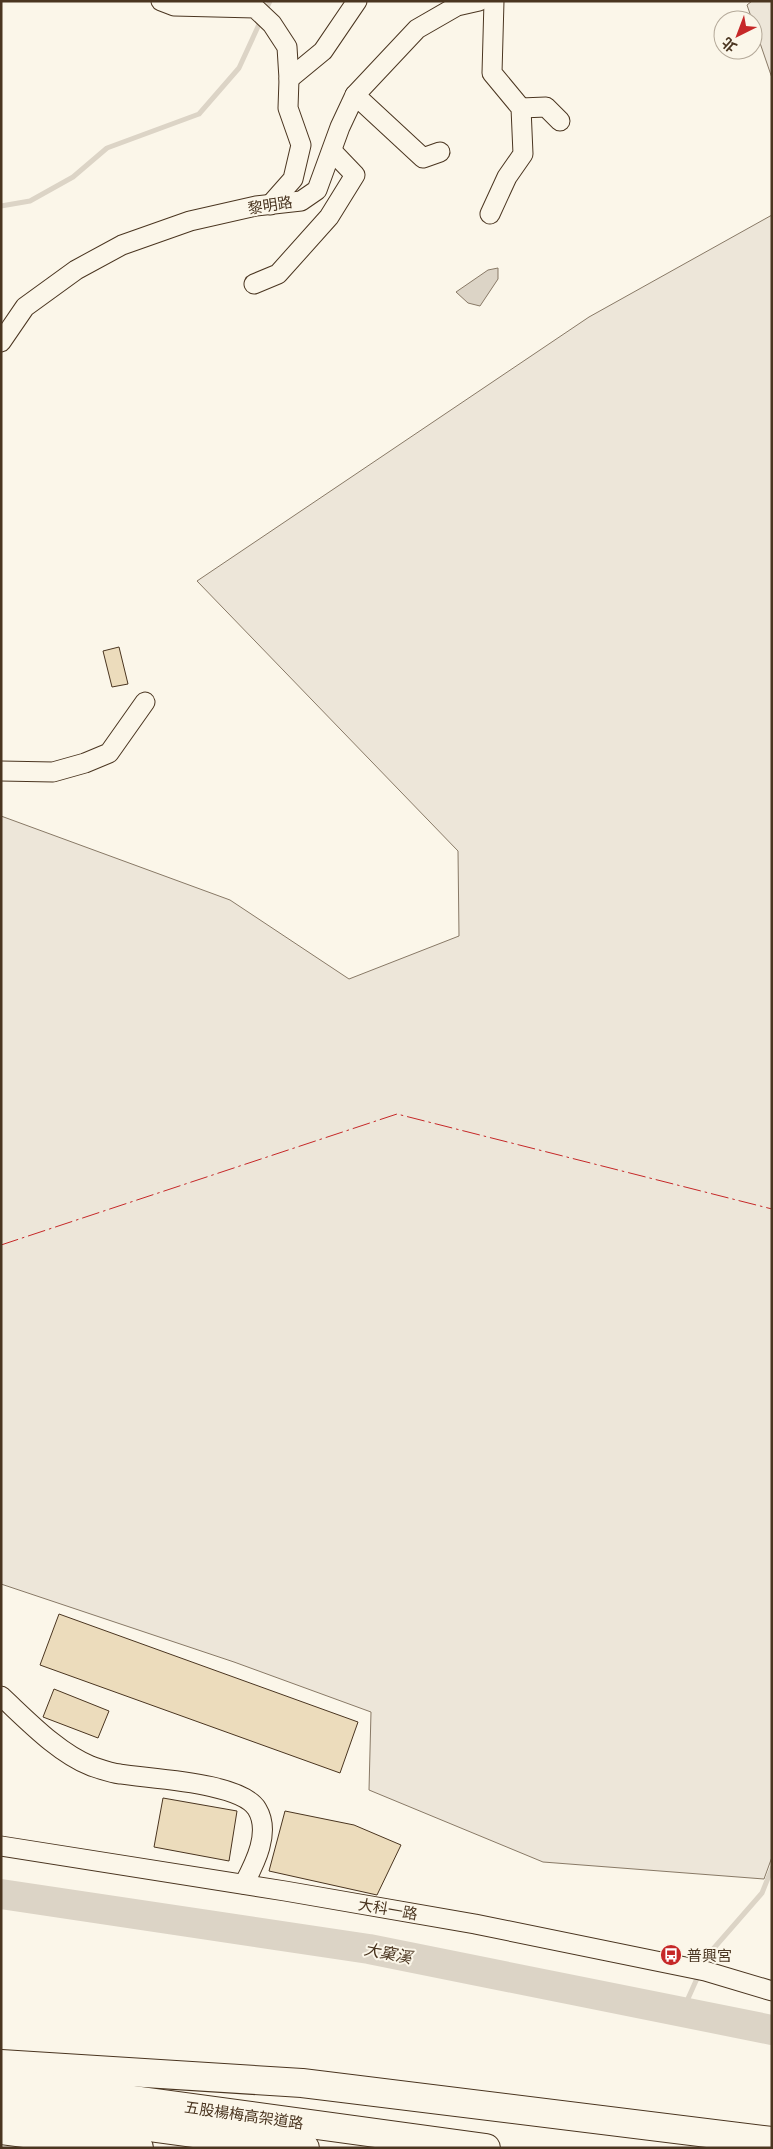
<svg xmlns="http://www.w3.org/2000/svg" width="773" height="2149" viewBox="0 0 773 2149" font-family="'Archivo Narrow','Noto Sans TC',sans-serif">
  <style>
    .green { fill: #ede6d9; stroke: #887966 }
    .water { fill: #dcd4c6; stroke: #887966 }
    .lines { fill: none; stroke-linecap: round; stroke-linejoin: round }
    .stream { stroke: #dcd4c6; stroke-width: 5 }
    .river { stroke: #dcd4c6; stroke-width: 30 }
    .building { fill: #ecdcbc; stroke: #4a3520 }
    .minor-casing { stroke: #4a3520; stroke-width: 21 }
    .highway-casing { stroke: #4a3520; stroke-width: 30 }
    .minor { stroke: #fbf6e9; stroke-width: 19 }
    .highway { stroke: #fbf6e9; stroke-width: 28 }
    .power { stroke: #c62828; stroke-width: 1; stroke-dasharray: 18 4 2.5 4; stroke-linecap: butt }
    .labels { text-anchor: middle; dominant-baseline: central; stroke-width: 4; stroke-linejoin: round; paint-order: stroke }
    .street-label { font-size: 15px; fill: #4a3520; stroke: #fbf6e9 }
    .poi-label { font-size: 15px; fill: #4a3520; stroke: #fbf6e9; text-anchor: start }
    .water-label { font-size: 16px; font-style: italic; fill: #4a3520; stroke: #fbf6e9 }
  </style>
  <rect width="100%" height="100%" fill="#fbf6e9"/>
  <!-- green -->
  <g class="green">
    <polygon points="752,1 772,1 772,78 747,5"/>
    <polygon points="772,215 772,1857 764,1879 543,1862 369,1790 371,1712 234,1662 1,1584 1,816 230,900 349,979 459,936 458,851 197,581 589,317"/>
  </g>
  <!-- water -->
  <polygon class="water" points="498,268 498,279 480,306 468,303 456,292 488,270"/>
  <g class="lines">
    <!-- stream -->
    <g class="stream">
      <polyline points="265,12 270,1"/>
      <polyline points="1,206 30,201 73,177 107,148 199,114 239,68 261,20"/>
      <polyline points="702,1967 707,1956 762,1893 772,1868"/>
      <polyline points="682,2012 699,1974"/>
    </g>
    <!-- river -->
    <polyline class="river" points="1,1894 369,1949 772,2030"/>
  </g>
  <!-- building -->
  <g class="building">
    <polygon points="119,647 128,684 112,687 103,651"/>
    <polygon points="59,1614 358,1722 340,1773 40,1665"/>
    <polygon points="54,1689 109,1711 98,1738 43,1717"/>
    <polygon points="163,1798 237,1811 229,1861 154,1847"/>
    <polygon points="285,1811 354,1825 401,1845 377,1895 269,1871"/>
  </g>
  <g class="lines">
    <!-- minor casing -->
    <g class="minor-casing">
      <g id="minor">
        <polyline points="161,1 174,6 255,8 272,24 287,47 289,79 288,108 301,145 293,179 270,205"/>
        <polyline points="289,79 323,51 357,1"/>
        <polyline points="355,95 423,158 440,152"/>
        <polyline points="521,108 546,107 560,121"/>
        <polyline points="490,214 507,177 523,154 521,108 492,73 494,1"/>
        <polyline points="254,284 278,274 329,217 355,175 332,151"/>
        <polyline points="1,342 25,307 76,270 122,245 190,221 256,206 301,201 317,190 340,127 355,95 417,29 457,6 479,1"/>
        <polyline points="1,771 53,772 85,763 109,753 145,702"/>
        <path d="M1 1696C27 1720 58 1753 91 1766 100 1769 111 1773 120 1774 150 1779 241 1782 257 1809 271 1832 255 1863 244 1884"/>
        <polyline points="1,1846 285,1891 475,1924 705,1971 772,1991"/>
      </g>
    </g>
    <!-- highway casing -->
    <g class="highway-casing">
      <g id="highway">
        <polyline points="1,2064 302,2083 772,2141"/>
        <polyline points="1,2082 486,2148"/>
        <polyline points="1,2107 305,2148"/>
        <polyline points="1,2130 139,2148"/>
      </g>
    </g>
    <!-- minor -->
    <use href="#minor" class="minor"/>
    <!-- highway -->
    <use href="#highway" class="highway"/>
    <!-- power -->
    <polyline class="power" points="1,1245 397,1114 772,1209"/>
  </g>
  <!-- icons -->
  <defs>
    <g id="bus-disc" transform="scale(1.125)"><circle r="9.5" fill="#c62828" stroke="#fbf6e9"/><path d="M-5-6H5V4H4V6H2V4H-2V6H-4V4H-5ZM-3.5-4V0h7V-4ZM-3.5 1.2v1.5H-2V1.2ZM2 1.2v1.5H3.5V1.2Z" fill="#fff"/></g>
  </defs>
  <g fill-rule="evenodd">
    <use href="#bus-disc" x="671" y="1955"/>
  </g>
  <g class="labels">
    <!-- street labels -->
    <g class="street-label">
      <text transform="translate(270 205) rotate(-9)">黎明路</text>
      <text transform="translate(388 1909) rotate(10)">大科一路</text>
      <text transform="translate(244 2115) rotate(8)">五股楊梅高架道路</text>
    </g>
    <!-- poi labels -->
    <g class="poi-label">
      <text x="687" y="1955">普興宮</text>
    </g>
    <!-- water labels -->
    <g class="water-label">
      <text transform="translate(388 1953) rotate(11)">大窠溪</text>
    </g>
  </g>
  <!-- border -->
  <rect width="773" height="2149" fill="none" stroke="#4a3520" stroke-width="5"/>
  <!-- north arrow -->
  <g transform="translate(738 35) rotate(222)"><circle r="24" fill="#fbf6e9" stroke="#b4a999"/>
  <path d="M0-4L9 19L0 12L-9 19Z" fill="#c62828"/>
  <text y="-8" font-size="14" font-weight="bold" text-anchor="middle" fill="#4a3520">北</text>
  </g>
</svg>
